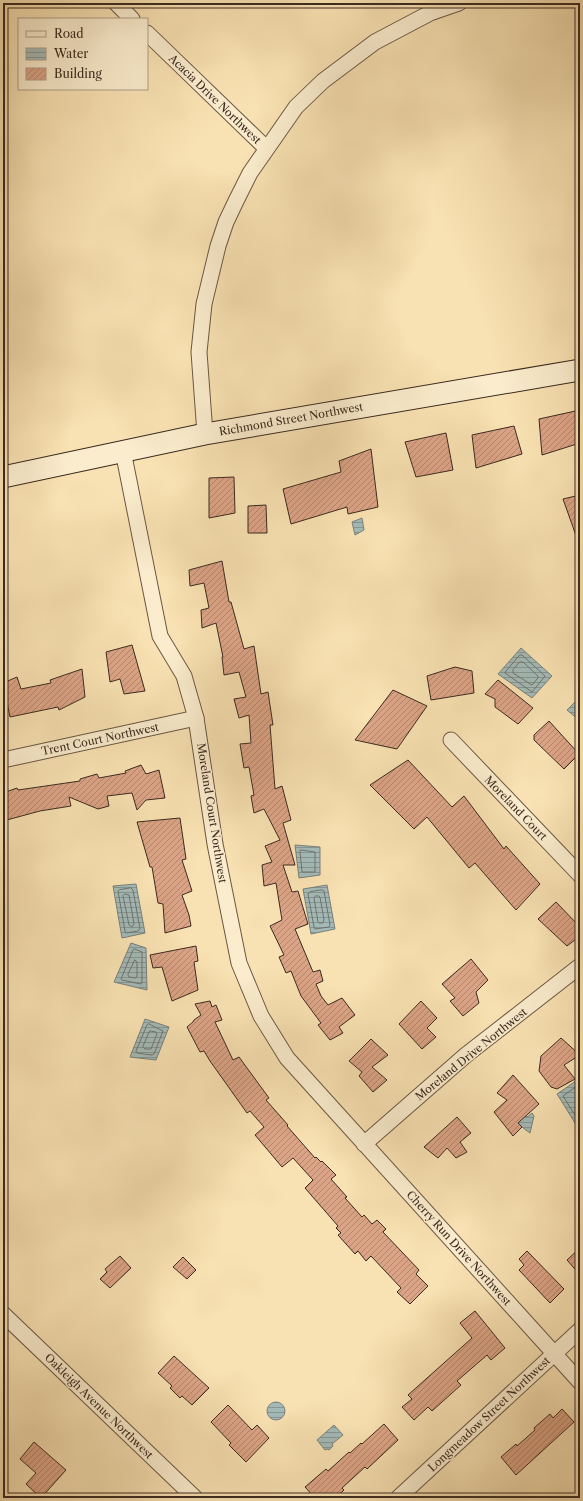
<svg xmlns="http://www.w3.org/2000/svg" width="583" height="1501" viewBox="0 0 583 1501" font-family="'Libre Caslon Text',serif">
  <style>
    .water { fill: url(#water-rules); stroke: #7a807b }
    .lines { fill: none; stroke-linecap: round; stroke-linejoin: round }
    .shore { stroke: #70726c; stroke-width: 1 }
    .building { fill: url(#building-hatch); stroke: #3c2a20 }
    .street-casing { stroke: #6b5844; stroke-width: 17 }
    .secondary-casing { stroke: #3c2a20; stroke-width: 23 }
    .street { stroke: #faeccd; stroke-width: 15 }
    .secondary { stroke: #faeccd; stroke-width: 21 }
    .labels { text-anchor: middle; dominant-baseline: central; stroke-width: 3; stroke-linejoin: round; paint-order: stroke }
    .street-label { font-size: 11px; fill: #3c2a20; stroke: #faeccd }
  </style>
  <defs>
    <pattern id="water-rules" width="6" height="5" patternUnits="userSpaceOnUse"><rect width="6" height="5" fill="#a3bab8"/><path d="M0 2.5h6" fill="none" stroke="#869795"/></pattern>
    <pattern id="building-hatch" width="6" height="6" patternUnits="userSpaceOnUse"><rect width="6" height="6" fill="#dca486"/><path d="M-1 1l2-2M0 6l6-6M5 7l2-2" fill="none" stroke="#b4866d"/></pattern>
  </defs>
  <rect width="100%" height="100%" fill="#f8e1b2"/>
  <filter id="stains"><feTurbulence type="fractalNoise" baseFrequency=".005" numOctaves="4"/><feColorMatrix values="0 0 0 0 .2 0 0 0 0 .09 0 0 0 0 .02 0 0 0 .5 -.17"/></filter>
  <radialGradient id="worn" r=".72"><stop offset=".6" stop-color="#630" stop-opacity="0"/><stop offset="1" stop-color="#630" stop-opacity=".3"/></radialGradient>
  <!-- water -->
  <g class="water">
    <polygon points="362,518 364,530 355,535 352,522"/>
    <polygon points="521,648 552,676 532,698 498,674"/>
    <polygon points="580,697 580,721 567,710"/>
    <polygon points="295,845 320,847 320,875 299,878"/>
    <polygon points="136,884 145,933 122,938 113,886"/>
    <polygon points="327,885 335,929 311,934 303,889"/>
    <polygon points="131,943 146,948 147,990 114,982"/>
    <polygon points="145,1019 169,1027 156,1060 130,1057"/>
    <polygon points="576,1081 580,1087 580,1131 557,1094"/>
    <polygon points="521,1113 527,1117 532,1113 534,1116 530,1133 522,1127 515,1120"/>
    <circle cx="276" cy="1411" r="9"/>
    <polygon points="334,1425 343,1435 332,1444 333,1446 329,1450 327,1449 325,1450 317,1440"/>
  </g>
  <g class="lines">
    <!-- shore -->
    <g class="shore">
      <polygon points="520,655 522,655 545,676 532,692 505,673"/>
      <polygon points="520,662 523,662 538,676 538,678 532,685 513,673 513,670"/>
      <polygon points="301,850 315,852 315,872 302,872 300,852"/>
      <polygon points="131,888 133,890 140,929 138,931 126,933 125,931 118,891 119,890"/>
      <polygon points="322,890 324,891 330,925 329,927 315,929 314,927 308,894 310,892"/>
      <polygon points="125,894 129,895 134,924 132,927 129,925 123,896"/>
      <polygon points="316,896 319,896 320,897 324,920 323,923 319,923 318,922 314,898"/>
      <polygon points="135,949 142,952 142,983 141,984 122,980 121,979 133,950"/>
      <polygon points="135,960 137,962 137,976 136,978 129,977 128,975"/>
      <polygon points="149,1024 163,1031 154,1054 152,1055 137,1053 136,1051 147,1025"/>
      <polygon points="150,1031 156,1032 157,1034 151,1049 145,1049 143,1047"/>
      <polyline points="580,1089 574,1088 563,1096 580,1123"/>
    </g>
  </g>
  <!-- building -->
  <g class="building">
    <polygon points="580,410 580,443 542,455 539,419"/>
    <polygon points="514,426 522,454 476,468 472,435"/>
    <polygon points="446,433 453,470 416,477 405,442"/>
    <polygon points="371,449 378,507 348,514 347,507 291,524 283,489 341,472 339,461"/>
    <polygon points="234,477 235,513 209,518 209,478"/>
    <polygon points="580,495 580,543 579,544 563,499"/>
    <polygon points="266,505 267,533 248,533 248,506"/>
    <polygon points="222,561 229,602 231,602 244,649 254,646 261,694 268,692 273,725 270,725 275,789 282,786 291,820 283,823 295,865 283,865 292,892 298,891 308,924 295,929 313,972 320,970 323,981 316,984 321,996 328,1005 342,998 355,1015 339,1027 343,1033 330,1040 318,1025 321,1023 301,996 291,971 286,973 279,957 284,955 270,926 282,920 276,883 264,886 262,865 272,862 265,846 280,840 264,809 254,813 251,796 254,795 249,767 244,768 240,744 251,743 249,715 239,718 234,699 246,697 239,672 224,675 222,657 223,657 216,623 202,628 201,610 209,608 204,583 190,586 189,570"/>
    <polygon points="132,645 145,691 124,694 120,679 110,682 106,652"/>
    <polygon points="455,667 472,671 474,693 431,700 427,676"/>
    <polygon points="82,669 85,697 59,710 58,707 10,717 3,683 17,677 21,689 51,683 50,680"/>
    <polygon points="498,680 533,708 518,724 495,707 495,699 485,694"/>
    <polygon points="393,690 427,706 397,749 355,740"/>
    <polygon points="549,721 579,754 564,769 534,740 534,735"/>
    <polygon points="408,760 452,807 464,796 504,849 506,846 540,884 516,910 475,863 469,868 427,817 414,829 370,785"/>
    <polygon points="141,765 146,774 159,770 165,798 146,800 137,810 132,793 107,796 109,806 98,809 69,797 71,806 40,811 3,821 3,793 17,788 18,790 80,781 80,779 97,774 99,778 126,773 125,771"/>
    <polygon points="180,818 186,859 182,860 192,891 182,895 189,915 191,926 165,933 163,904 158,903 152,867 150,867 137,822"/>
    <polygon points="556,902 580,927 580,936 567,946 538,919"/>
    <polygon points="196,946 198,961 194,962 198,990 172,1001 162,967 153,968 150,955"/>
    <polygon points="471,959 488,980 476,992 479,1003 463,1016 450,1001 455,998 442,984"/>
    <polygon points="210,1001 212,1007 216,1005 222,1020 215,1022 233,1060 239,1057 269,1098 266,1100 288,1125 287,1126 315,1158 316,1157 321,1162 322,1161 336,1175 331,1179 347,1197 345,1198 362,1217 364,1215 372,1224 377,1220 386,1229 383,1232 419,1270 416,1274 428,1286 410,1304 397,1292 401,1288 371,1256 366,1261 358,1251 355,1254 338,1235 341,1233 336,1228 338,1226 305,1188 313,1180 293,1158 282,1167 255,1135 264,1127 250,1111 247,1113 210,1061 204,1051 200,1052 187,1027 193,1022 194,1020 201,1015 195,1004"/>
    <polygon points="421,1001 437,1018 427,1028 436,1037 422,1049 399,1024"/>
    <polygon points="561,1038 580,1055 564,1065 575,1079 557,1089 551,1087 539,1071 541,1056"/>
    <polygon points="371,1039 388,1055 372,1067 387,1080 373,1092 359,1076 362,1072 349,1061"/>
    <polygon points="513,1075 539,1104 518,1123 522,1127 513,1136 494,1112 507,1100 497,1093"/>
    <polygon points="457,1117 471,1133 460,1142 467,1152 456,1158 447,1148 438,1158 424,1147"/>
    <polygon points="580,1248 580,1275 567,1260"/>
    <polygon points="527,1251 564,1289 550,1303 519,1270 524,1265 519,1259"/>
    <polygon points="120,1256 131,1268 110,1288 100,1279 107,1272 105,1269"/>
    <polygon points="183,1257 196,1270 187,1279 173,1267"/>
    <polygon points="475,1311 505,1348 491,1360 487,1355 457,1381 461,1385 432,1411 428,1407 414,1420 402,1407 412,1399 408,1395 472,1338 460,1323"/>
    <polygon points="174,1356 209,1388 192,1405 182,1396 180,1398 170,1388 172,1386 158,1373"/>
    <polygon points="228,1405 252,1430 257,1425 269,1438 246,1462 229,1445 231,1443 211,1422"/>
    <polygon points="562,1409 574,1422 516,1475 501,1457 516,1444 517,1446 535,1430 534,1428 550,1414 553,1418"/>
    <polygon points="384,1424 398,1440 367,1469 365,1467 342,1488 344,1490 335,1498 315,1498 305,1487 326,1469 328,1471 349,1452 350,1453 361,1443 362,1444"/>
    <polygon points="34,1442 66,1470 41,1498 26,1484 36,1473 20,1459"/>
  </g>
  <g class="lines">
    <!-- street casing -->
    <g class="street-casing">
      <g id="street">
        <polyline points="116,3 132,19"/>
        <polyline points="147,33 266,148"/>
        <polyline points="205,434 199,352 204,304 218,246 226,222 236,201 250,173 296,107 323,81 375,42 430,13 459,3"/>
        <polyline points="123,451 160,636 184,676 196,718 215,844 239,963 261,1016 287,1058 580,1382"/>
        <polyline points="451,740 580,875"/>
        <polyline points="3,760 196,718"/>
        <polyline points="364,1144 466,1055 580,966"/>
        <polyline points="3,1314 195,1498"/>
        <polyline points="398,1498 580,1330"/>
      </g>
    </g>
    <!-- secondary casing -->
    <g class="secondary-casing">
      <polyline id="secondary" points="3,477 205,434 580,370"/>
    </g>
    <!-- street -->
    <use href="#street" class="street"/>
    <!-- secondary -->
    <use href="#secondary" class="secondary"/>
  </g>
  <g class="labels">
    <!-- street labels -->
    <g class="street-label">
      <text transform="translate(215 99) rotate(44)">Acacia Drive Northwest</text>
      <text transform="translate(291 419) rotate(-10)">Richmond Street Northwest</text>
      <text transform="translate(100 739) rotate(-12)">Trent Court Northwest</text>
      <text transform="translate(516 808) rotate(46)">Moreland Court</text>
      <text transform="translate(212 813) rotate(81)">Moreland Court Northwest</text>
      <text transform="translate(471 1054) rotate(-39)">Moreland Drive Northwest</text>
      <text transform="translate(459 1248) rotate(48)">Cherry Run Drive Northwest</text>
      <text transform="translate(99 1406) rotate(44)">Oakleigh Avenue Northwest</text>
      <text transform="translate(489 1414) rotate(-43)">Longmeadow Street Northwest</text>
    </g>
  </g>
  <!-- margin -->
  <rect width="583" height="1501" fill="none" stroke="#f8e1b2" stroke-width="16"/>
  <rect x="4" y="4" width="575" height="1493" fill="none" stroke="#3c2a20" stroke-width="2"/>
  <rect x="8" y="8" width="567" height="1485" fill="none" stroke="#3c2a20"/>
  <!-- legend -->
  <rect x="18" y="18" width="130" height="72" fill="#faeccd" stroke="#ae9e88"/>
  <rect x="26" y="31" width="20" height="6" fill="#faeccd" stroke="#ae9e88"/>
  <text x="54" y="38" font-size="12" fill="#3c2a20">Road</text>
  <rect x="26" y="48" width="20" height="12" fill="url(#water-rules)" stroke="#ae9e88"/>
  <text x="54" y="58" font-size="12" fill="#3c2a20">Water</text>
  <rect x="26" y="68" width="20" height="12" fill="url(#building-hatch)" stroke="#ae9e88"/>
  <text x="54" y="78" font-size="12" fill="#3c2a20">Building</text>
  <rect width="100%" height="100%" filter="url(#stains)"/>
  <rect width="100%" height="100%" fill="url(#worn)"/>
</svg>
